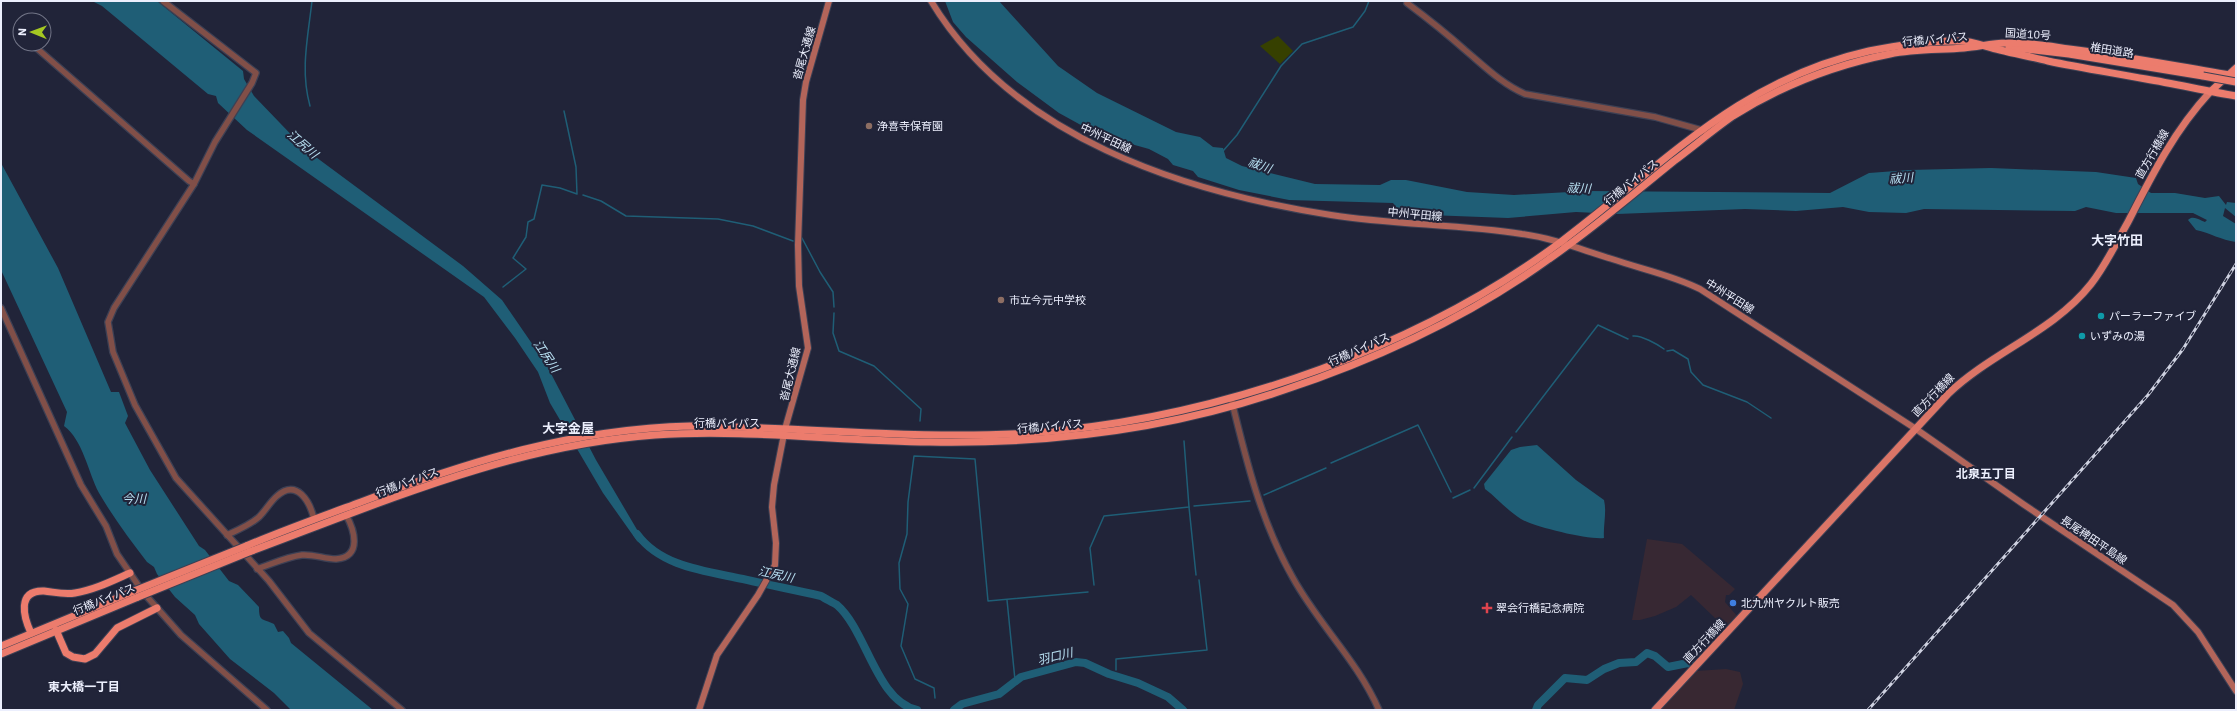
<svg xmlns="http://www.w3.org/2000/svg" width="2237" height="711" viewBox="0 0 2237 711" font-family="'IBM Plex Sans','Noto Sans JP',sans-serif">
  <style>
    .commercial { fill: #382832 }
    .industrial { fill: #372833 }
    .green { fill: #364000 }
    .water { fill: #1f5e76 }
    .lines { fill: none; stroke-linecap: round; stroke-linejoin: round }
    .stream { stroke: #1f5e76; stroke-width: 1.5 }
    .river { stroke: #1f5e76; stroke-width: 8 }
    .tertiary-casing { stroke: #3d4054; stroke-width: 8 }
    .secondary-casing { stroke: #3d4054; stroke-width: 8 }
    .primary-casing { stroke: #3d4054; stroke-width: 9 }
    .trunk-casing { stroke: #3d4054; stroke-width: 9 }
    .tertiary { stroke: #814f48; stroke-width: 5.5 }
    .secondary { stroke: #b3655a; stroke-width: 6 }
    .primary { stroke: #db7567; stroke-width: 7 }
    .trunk { stroke: #ec7c6d; stroke-width: 7 }
    .rail-casing { stroke: #ced1e0; stroke-width: 3 }
    .rail { stroke: #212439; stroke-width: 1.5; stroke-dasharray: 4.5; stroke-linecap: butt }
    .trunk-bridge-casing { stroke: #3d4054; stroke-width: 9; stroke-linecap: butt }
    .trunk-bridge { stroke: #ec7c6d; stroke-width: 7 }
    .education-dot { fill: #8d6e63; stroke: #212439; stroke-width: 1.5 }
    .culture-dot { fill: #0f9aa8; stroke: #212439; stroke-width: 1.5 }
    .shop-dot { fill: #3f7fe0; stroke: #212439; stroke-width: 1.5 }
    .health-dot { fill: #e0444e; stroke: #212439; stroke-width: 1.5 }
    .labels { text-anchor: middle; dominant-baseline: central; stroke-width: 4; stroke-linejoin: round; paint-order: stroke }
    .street-label { font-size: 11px; fill: #eceffd; stroke: #212439 }
    .poi-label { font-size: 11px; fill: #eceffd; stroke: #212439; text-anchor: start }
    .water-label { font-size: 12px; font-style: italic; fill: #b9e1f3; stroke: #212439 }
    .neighbourhood-label { font-size: 12px; font-weight: bold; fill: #eceffd; stroke: #212439 }
    .quarter-label { font-size: 13px; font-weight: bold; fill: #eceffd; stroke: #212439 }
  </style>
  <rect width="100%" height="100%" fill="#212439"/>
  <!-- commercial -->
  <polygon class="commercial" points="1726,669 1740,672 1743,684 1734,710 1661,710 1696,671"/>
  <!-- industrial -->
  <polygon class="industrial" points="1647,539 1682,544 1735,589 1729,595 1726,595 1725,602 1737,616 1728,625 1715,618 1691,595 1676,607 1655,616 1640,620 1632,620"/>
  <!-- green -->
  <polygon class="green" points="1278,36 1293,51 1280,64 1260,46"/>
  <!-- water -->
  <g class="water">
    <polygon points="92,1 157,1 243,71 244,79 254,96 305,149 463,266 502,300 546,364 596,460 649,550 637,541 603,493 550,403 538,372 515,338 484,297 247,130 218,103 216,96 208,94 102,6"/>
    <path d="M945 1H999L1058 66 1097 93 1176 132 1200 137 1213 147 1223 148 1226 158 1242 166 1315 184 1380 185 1391 180H1406L1467 192 1514 195 1588 191 1830 193 1869 173 1909 170 1991 168 2096 172 2136 178 2138 184 2151 193H2175L2205 198 2219 196 2226 205 2227 202 2236 203V217L2225 208 2223 216 2236 224V242C2221 240 2210 233 2196 230L2188 220C2193 215 2199 220 2205 222L2207 220 2193 213H2116L2086 207 2075 211 1924 209 1906 213 1869 212 1843 207 1796 211 1745 209 1617 214 1576 212 1508 218 1402 214 1393 203 1289 200 1239 190 1198 177 1193 171 1173 165 1168 159 1149 149 1099 135 1059 113 1017 82 966 37 953 22Z"/>
    <path d="M1 163 58 268 111 392H119L128 416 125 423 150 470 199 546 205 550 229 581 238 585 259 607C259 622 262 618 274 624L278 632 283 631 289 638 291 643 373 710H291L274 693 230 659 199 624 195 615 175 597 157 574 154 567 147 562C130 540 113 517 99 493 88 472 83 440 64 426L67 412 1 270Z"/>
    <path d="M1537 445 1576 480 1604 500C1607 512 1603 526 1604 538 1588 540 1535 527 1521 519 1508 511 1497 498 1485 489L1484 484 1511 450 1520 447Z"/>
  </g>
  <g class="lines">
    <!-- stream -->
    <g class="stream">
      <path d="M310 106C300 70 308 37 312 1"/>
      <polyline points="1223,151 1237,135 1281,66 1302,44 1353,27 1365,11 1369,1"/>
      <polyline points="583,195 601,201 626,216 718,219 753,226 793,241"/>
      <polyline points="802,238 820,272 833,292 834,307"/>
      <polyline points="503,287 526,269 513,258 526,237 528,222 534,219 542,185 560,188 577,194 576,167 564,111"/>
      <polyline points="834,313 833,333 839,351 874,366 921,409 920,421"/>
      <path d="M1633 336C1641 335 1657 344 1664 349"/>
      <polyline points="1667,351 1673,350 1688,359 1691,372 1703,385 1747,402 1771,418"/>
      <polyline points="1516,432 1598,325 1628,339"/>
      <polyline points="1331,463 1418,425 1451,492"/>
      <polyline points="1474,488 1512,437"/>
      <polyline points="1264,495 1326,468"/>
      <polyline points="1453,498 1470,490"/>
      <polyline points="1194,506 1250,501"/>
      <polyline points="1189,507 1196,575"/>
      <polyline points="1094,585 1090,548 1104,516 1189,507 1184,441"/>
      <polyline points="1007,600 1015,680"/>
      <polyline points="1116,670 1116,659 1207,650 1199,580"/>
      <polyline points="935,698 934,688 915,679 901,646 908,604 900,589 899,563 907,534 908,502 914,456 975,459 988,601 1088,592"/>
    </g>
    <!-- river -->
    <g class="river">
      <path d="M637 534C661 567 706 571 743 579 769 585 795 590 821 596 826 599 832 602 837 605 867 631 876 701 917 710"/>
      <polyline points="954,710 962,704 999,694 1021,677 1076,662 1085,663 1109,674 1138,683 1168,697 1183,710"/>
      <polyline points="1536,710 1538,705 1565,678 1587,680 1604,669 1619,663 1636,662 1647,653 1655,656 1668,667 1688,663 1692,665"/>
    </g>
    <!-- tertiary casing -->
    <g class="tertiary-casing">
      <g id="tertiary">
        <polyline points="163,1 256,73 252,83 215,142 194,184 114,308 108,322 113,352 135,405 176,478 269,581 309,633 402,710"/>
        <path d="M1407 3C1427 18 1446 33 1465 50 1484 66 1502 84 1525 94L1655 117 1705 131"/>
        <polyline points="32,44 189,181 194,184"/>
        <polyline points="1,308 81,485 106,526 117,554 130,573 142,591 181,635 267,710"/>
        <path d="M1231 398C1246 460 1261 522 1293 578 1319 625 1357 660 1379 710"/>
        <path d="M227 535C238 530 250 525 259 517 266 510 270 502 277 496 297 478 310 502 314 519"/>
        <path d="M257 569C272 564 286 557 302 555 314 554 324 559 336 559 363 557 354 529 346 515"/>
      </g>
    </g>
    <!-- secondary casing -->
    <g class="secondary-casing">
      <g id="secondary">
        <path d="M931 1C1013 137 1183 192 1331 215 1394 225 1459 224 1522 234 1553 238 1582 250 1612 259 1641 269 1672 275 1700 289L1916 429 2023 504 2173 605 2198 632 2236 691"/>
        <polyline points="699,710 717,655 758,595 775,565 776,543 772,507 774,485 785,429 808,348 799,286 798,245 803,100 806,82 829,1"/>
      </g>
    </g>
    <!-- primary casing -->
    <g class="primary-casing">
      <path id="primary" d="M1655 710 1948 394C1992 352 2053 332 2091 284 2106 265 2116 243 2128 222 2152 175 2174 131 2210 92"/>
    </g>
    <!-- trunk casing -->
    <g class="trunk-casing">
      <g id="trunk">
        <polyline points="2009,47 2069,54 2203,76"/>
        <polyline points="2210,92 2236,68"/>
        <path d="M246 546C284 530 323 516 361 502 470 461 573 429 690 426 803 427 917 440 1030 433 1129 426 1228 403 1321 369 1405 338 1490 295 1562 241 1664 164 1739 80 1869 51 1898 45 1930 40 1960 41 1973 41 1986 47 2000 50 2016 54 2032 57 2048 61 2081 68 2114 73 2146 79 2176 84 2206 91 2236 96"/>
        <path d="M249 552C381 503 512 445 655 435 746 429 838 441 930 442 1049 444 1171 429 1284 390 1377 359 1470 316 1549 259 1593 229 1633 194 1674 161 1694 146 1713 130 1733 116 1781 86 1834 65 1890 54 1914 49 1939 50 1964 48 1978 47 1992 43 2006 43 2027 42 2048 46 2069 49 2125 56 2180 67 2236 76"/>
        <polyline points="56,630 66,653 73,657 85,659 95,654 117,628 157,608"/>
        <path d="M31 633C24 618 16 590 44 591 54 592 64 595 75 593 94 590 112 581 130 573"/>
        <polyline points="1,646 134,591"/>
        <polyline points="1,654 138,597"/>
      </g>
    </g>
    <!-- tertiary -->
    <use href="#tertiary" class="tertiary"/>
    <!-- secondary -->
    <use href="#secondary" class="secondary"/>
    <!-- primary -->
    <use href="#primary" class="primary"/>
    <!-- trunk -->
    <use href="#trunk" class="trunk"/>
    <!-- rail casing -->
    <g class="rail-casing">
      <polyline id="rail" points="1868,710 2148,395 2183,349 2236,264"/>
    </g>
    <!-- rail -->
    <use href="#rail" class="rail"/>
    <!-- trunk-bridge casing -->
    <g class="trunk-bridge-casing">
      <g id="trunk-bridge">
        <polyline points="2203,76 2236,82"/>
        <polyline points="134,591 246,546"/>
        <polyline points="138,597 249,552"/>
      </g>
    </g>
    <!-- trunk-bridge -->
    <use href="#trunk-bridge" class="trunk-bridge"/>
  </g>
  <!-- markers -->
  <g class="education-dot">
    <circle cx="869" cy="126" r="4"/>
    <circle cx="1001" cy="300" r="4"/>
  </g>
  <g class="culture-dot">
    <circle cx="2101" cy="316" r="4"/>
    <circle cx="2082" cy="336" r="4"/>
  </g>
  <circle class="shop-dot" cx="1733" cy="603" r="4"/>
  <path class="health-dot" d="M1485 602h4v4h4v4h-4v4h-4v-4h-4v-4h4z"/>
  <g class="labels">
    <!-- street labels -->
    <g class="street-label">
      <text transform="translate(2028 34) rotate(4)">国道10号</text>
      <text transform="translate(1935 39) rotate(-5)">行橋バイパス</text>
      <text transform="translate(2112 50) rotate(9)">椎田道路</text>
      <text transform="translate(804 53) rotate(-74)">沓尾大通線</text>
      <text transform="translate(1106 138) rotate(25)">中州平田線</text>
      <text transform="translate(2152 154) rotate(-60)">直方行橋線</text>
      <text transform="translate(1631 182) rotate(-39)">行橋バイパス</text>
      <text transform="translate(1415 214) rotate(5)">中州平田線</text>
      <text transform="translate(1730 296) rotate(32)">中州平田線</text>
      <text transform="translate(1359 349) rotate(-24)">行橋バイパス</text>
      <text transform="translate(790 374) rotate(-76)">沓尾大通線</text>
      <text transform="translate(1933 395) rotate(-46)">直方行橋線</text>
      <text x="727" y="423">行橋バイパス</text>
      <text transform="translate(1050 426) rotate(-5)">行橋バイパス</text>
      <text transform="translate(407 482) rotate(-20)">行橋バイパス</text>
      <text transform="translate(2094 540) rotate(34)">長尾稗田平島線</text>
      <text transform="translate(104 599) rotate(-22)">行橋バイパス</text>
      <text transform="translate(1704 641) rotate(-47)">直方行橋線</text>
    </g>
    <!-- poi labels -->
    <g class="poi-label">
      <text x="877" y="126">浄喜寺保育園</text>
      <text x="1009" y="300">市立今元中学校</text>
      <text x="2109" y="316">パーラーファイブ</text>
      <text x="2090" y="336">いずみの湯</text>
      <text x="1741" y="603">北九州ヤクルト販売</text>
      <text x="1496" y="608">翠会行橋記念病院</text>
    </g>
    <!-- water labels -->
    <g class="water-label">
      <text transform="translate(303 144) rotate(41)">江尻川</text>
      <text transform="translate(1260 165) rotate(19)">祓川</text>
      <text transform="translate(1901 178) rotate(-5)">祓川</text>
      <text transform="translate(1579 188) rotate(2)">祓川</text>
      <text transform="translate(547 356) rotate(56)">江尻川</text>
      <text x="134" y="498">今川</text>
      <text transform="translate(776 574) rotate(12)">江尻川</text>
      <text transform="translate(1055 656) rotate(-13)">羽口川</text>
    </g>
    <!-- neighbourhood labels -->
    <g class="neighbourhood-label">
      <text x="1986" y="473">北泉五丁目</text>
      <text x="84" y="686">東大橋一丁目</text>
    </g>
    <!-- quarter labels -->
    <g class="quarter-label">
      <text x="2117" y="240">大字竹田</text>
      <text x="568" y="428">大字金屋</text>
    </g>
  </g>
  <!-- border -->
  <rect width="2237" height="711" fill="none" stroke="#eceffd" stroke-width="4"/>
  <!-- north arrow -->
  <g transform="translate(32 32) rotate(271)"><circle r="19" fill="#212439" stroke="#727587"/>
  <path d="M0-3L7 15L0 10L-7 15Z" fill="#a5c822"/>
  <text y="-6" font-size="11" font-weight="bold" text-anchor="middle" fill="#eceffd">N</text>
  </g>
</svg>
